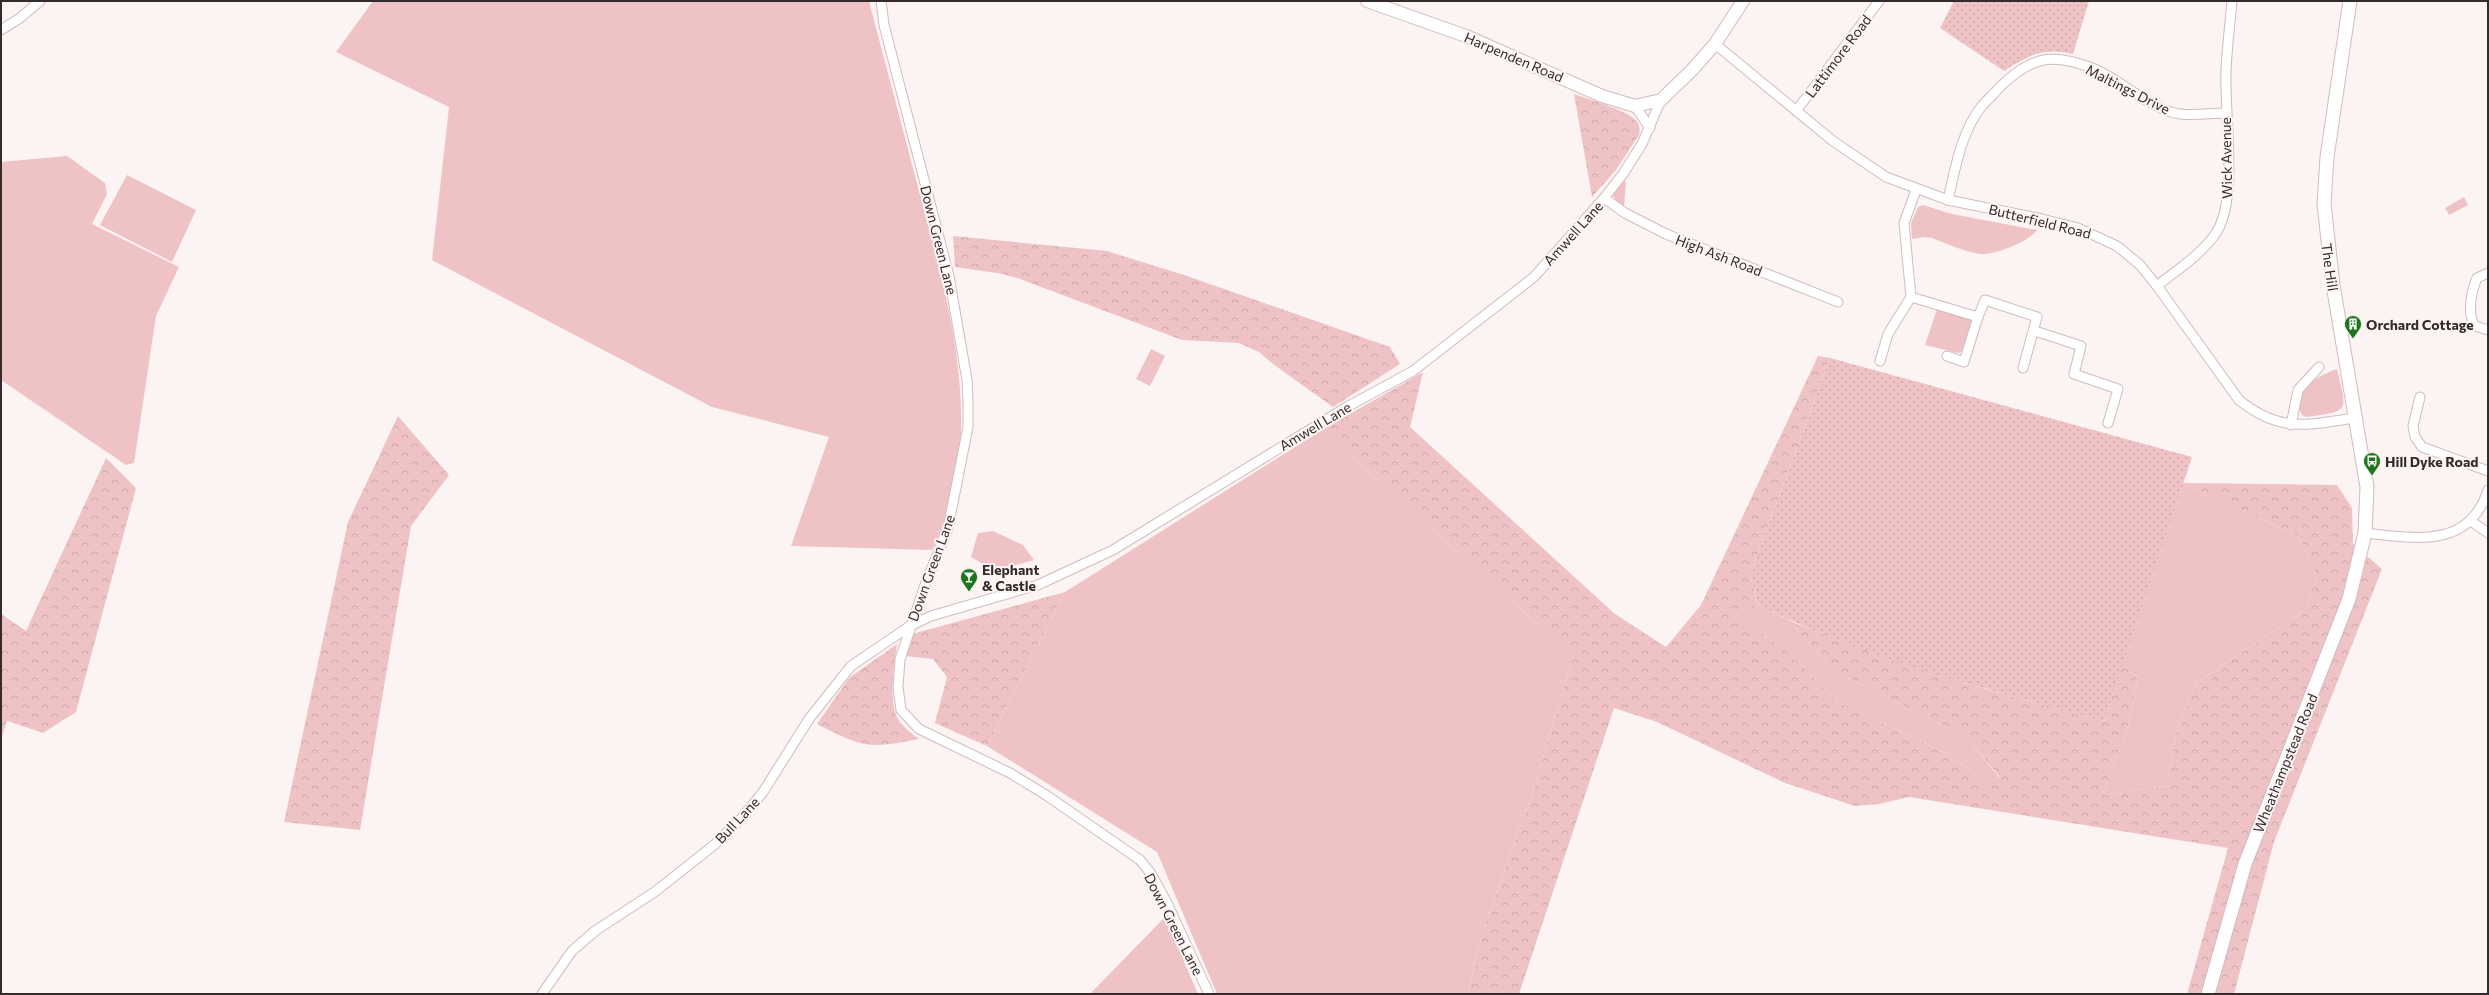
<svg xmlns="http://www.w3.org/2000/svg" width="2489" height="995" viewBox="0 0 2489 995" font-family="Commissioner,sans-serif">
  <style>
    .green { fill: #efc3c6 }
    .forest { fill: url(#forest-crowns) }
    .park { fill: url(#park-dots) }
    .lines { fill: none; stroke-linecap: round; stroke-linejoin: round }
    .minor-casing { stroke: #d1bbbd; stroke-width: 11 }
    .tertiary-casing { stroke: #d1bbbd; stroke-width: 14 }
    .secondary-casing { stroke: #d1bbbd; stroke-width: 15 }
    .minor { stroke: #fff; stroke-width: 9 }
    .tertiary { stroke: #fff; stroke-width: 12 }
    .secondary { stroke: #fff; stroke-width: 13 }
    .labels { text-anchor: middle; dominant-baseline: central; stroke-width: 4; stroke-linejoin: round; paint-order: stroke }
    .street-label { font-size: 14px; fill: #332b2c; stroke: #fcf3f3 }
    .poi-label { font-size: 14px; font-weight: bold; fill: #332b2c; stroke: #fcf3f3; text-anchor: start }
  </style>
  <defs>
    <pattern id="forest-crowns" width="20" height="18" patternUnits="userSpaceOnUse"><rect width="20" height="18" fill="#efc3c6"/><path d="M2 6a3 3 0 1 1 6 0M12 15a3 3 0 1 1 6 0" fill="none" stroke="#cda8aa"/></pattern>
    <pattern id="park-dots" width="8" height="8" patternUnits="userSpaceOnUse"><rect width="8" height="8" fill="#efc3c6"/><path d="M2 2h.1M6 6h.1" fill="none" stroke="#cda8aa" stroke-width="1.8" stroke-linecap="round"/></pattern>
  </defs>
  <rect width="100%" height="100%" fill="#fcf3f3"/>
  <!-- green -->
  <g class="green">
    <path d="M373 1H869C884 59 900 118 915 176 946 291 992 438 932 550L791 546 829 437 712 407 432 260 449 107 336 52Z"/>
    <polygon points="67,156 105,183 107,194 92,224 179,267 156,316 134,463 126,465 1,380 1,162"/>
    <polygon points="127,175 196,210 172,262 100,225"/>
    <path d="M1623 178 1626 183 1624 207C1608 196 1612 192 1623 178Z"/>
    <polygon points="2464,197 2468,205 2449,215 2445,208"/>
    <path d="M1923 205 1952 214 2037 230C2030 241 1997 254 1983 254 1970 254 1945 243 1932 238L1925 237 1912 239 1911 223 1918 207Z"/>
    <polygon points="1937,309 1973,320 1964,351 1958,353 1925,345"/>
    <polygon points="1151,349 1165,356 1150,386 1136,379"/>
    <path d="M2337 369C2347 412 2351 411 2306 417L2302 415C2287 391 2320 375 2337 369Z"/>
    <polygon points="1322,430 1573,656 1534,788 1482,934 1468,994 1217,994 1157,852 987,746 1065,592"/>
    <polygon points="2183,483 2298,536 2317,575 2305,610 2197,682 2177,728 2167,786 2102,795 2126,734 2138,677 2122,666"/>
    <polygon points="993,531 1023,545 1034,560 995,571 971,557 978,533"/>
    <polygon points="1758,605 1797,624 1798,635 1840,674 1966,737 2000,778 1988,783 1953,757 1835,700 1795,658 1740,617"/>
    <polygon points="1165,917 1198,994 1089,994 1090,994"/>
  </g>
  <!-- forest -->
  <g class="forest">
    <path d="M1574 94C1588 99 1631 111 1638 123 1640 127 1640 131 1639 135L1616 170 1592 197Z"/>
    <polygon points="953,236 1107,251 1187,276 1390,347 1400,364 1333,407 1273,364 1259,352 1239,343 1182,340 1020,279 1003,274 955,267"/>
    <polygon points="1818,356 1830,358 1750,575 1758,605 1741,617 1795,658 1835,700 1953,757 1988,783 2000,777 1966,737 1840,674 1798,635 1797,624 1889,658 1985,689 2104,721 2122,666 2138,677 2126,734 2102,795 2167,786 2177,728 2197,682 2305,610 2317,575 2298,536 2183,483 2337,485 2352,508 2353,544 2382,569 2274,842 2234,994 2187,994 2228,848 1909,797 1879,804 1855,806 1785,783 1657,722 1614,708 1519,994 1468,994 1482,934 1534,788 1573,656 1322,430 1423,372 1410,427 1615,614 1666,647 1701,605"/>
    <polygon points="398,416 449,475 411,526 360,830 284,822 348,522"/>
    <polygon points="106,458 136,488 76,712 43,733 7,721 1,739 1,614 26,631"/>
    <polygon points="1065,592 987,746 935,723 947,677 933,659 904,656 912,634"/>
    <path d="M897 644C894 666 889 692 896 715 900 725 911 733 919 739 868 749 864 748 817 724L849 678Z"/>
  </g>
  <!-- park -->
  <g class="park">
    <path d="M1954 1H2089L2073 54C2043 47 2029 55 2004 71L1940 28Z"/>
    <path d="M1830 358 2192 457 2104 721C1987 690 1867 659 1758 605L1750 575Z"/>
  </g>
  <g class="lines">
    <!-- minor casing -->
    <g class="minor-casing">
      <g id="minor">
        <polyline points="881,1 884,25 949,276 967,380 968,401 968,427 948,528 925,585 900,659 898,687 901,710 919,729 1010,773 1046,795 1140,860 1152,875 1167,903 1209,994"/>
        <polyline points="1,30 20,18 40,1"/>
        <path d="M1715 44 1833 141 1886 177 1948 200 2042 219 2078 228 2117 246 2140 265 2157 286 2239 400C2280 433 2306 425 2355 418"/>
        <polyline points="1635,106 1650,128"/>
        <polyline points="1796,111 1879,1"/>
        <polyline points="1604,198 1625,213 1666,234 1838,302"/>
        <path d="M1948 200C1955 169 1961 133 1981 107 1987 100 1994 94 2000 87 2031 56 2052 53 2092 68 2119 78 2152 111 2180 114 2195 116 2211 113 2226 113"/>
        <path d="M2488 273 2477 278C2471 291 2467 315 2475 326L2488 330"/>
        <path d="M2157 286C2178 269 2201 255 2216 233 2239 198 2224 114 2226 71 2227 48 2230 24 2232 1"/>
        <polyline points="1911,297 1978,317 1964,362 1947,356"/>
        <polyline points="1978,317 1985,300 2037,317 2023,368"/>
        <polyline points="2035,331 2081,346 2074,374 2118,389 2108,423"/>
        <polyline points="1880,361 1888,334 1911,297 1904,223 1916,190"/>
        <polyline points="2420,397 2413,426 2415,437 2422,447 2488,471"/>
        <polyline points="2291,425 2298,390 2319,367"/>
        <polyline points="2471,521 2488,533"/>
        <path d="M2365 533C2414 538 2469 550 2488 490"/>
        <polyline points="542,994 572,951 595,931 656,891 714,845 741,819 763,792 809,719 851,666 910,626 931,616 1038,585 1113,550 1345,408 1413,371 1534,277 1604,198 1623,174 1642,144 1661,100"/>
      </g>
    </g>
    <!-- tertiary casing -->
    <g class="tertiary-casing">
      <polyline id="tertiary" points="1367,1 1466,36 1602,96 1635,106 1661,100 1692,70 1715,44 1743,1"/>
    </g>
    <!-- secondary casing -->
    <g class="secondary-casing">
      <polyline id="secondary" points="2208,994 2245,864 2349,599 2365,533 2367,487 2333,285 2324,204 2327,157 2350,1"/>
    </g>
    <!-- minor -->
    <use href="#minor" class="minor"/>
    <!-- tertiary -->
    <use href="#tertiary" class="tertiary"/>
    <!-- secondary -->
    <use href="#secondary" class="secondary"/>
  </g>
  <!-- icons -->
  <defs>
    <g id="building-pin" transform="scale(0.9)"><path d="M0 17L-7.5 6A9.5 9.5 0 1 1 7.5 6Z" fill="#1f741e" stroke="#fcf3f3"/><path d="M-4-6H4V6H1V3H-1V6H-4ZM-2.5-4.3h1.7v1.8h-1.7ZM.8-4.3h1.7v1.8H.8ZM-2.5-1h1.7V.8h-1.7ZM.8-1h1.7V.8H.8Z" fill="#fff"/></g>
    <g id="bus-pin" transform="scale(0.9)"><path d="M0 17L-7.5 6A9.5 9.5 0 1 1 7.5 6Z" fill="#1f741e" stroke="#fcf3f3"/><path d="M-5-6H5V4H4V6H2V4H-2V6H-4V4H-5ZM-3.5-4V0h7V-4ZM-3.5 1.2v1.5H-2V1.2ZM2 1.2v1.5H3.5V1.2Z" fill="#fff"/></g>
    <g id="bar-pin" transform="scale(0.9)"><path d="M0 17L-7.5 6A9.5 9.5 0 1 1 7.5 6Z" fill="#1f741e" stroke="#fcf3f3"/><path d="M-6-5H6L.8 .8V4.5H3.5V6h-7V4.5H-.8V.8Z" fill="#fff"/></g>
  </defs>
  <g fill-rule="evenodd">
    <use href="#building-pin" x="2353" y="324"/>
    <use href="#bus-pin" x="2372" y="461"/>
    <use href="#bar-pin" x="969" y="577"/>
  </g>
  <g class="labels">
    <!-- street labels -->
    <g class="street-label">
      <text transform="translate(1838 56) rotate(-53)">Lattimore Road</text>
      <text transform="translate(1514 57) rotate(23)">Harpenden Road</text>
      <text transform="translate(2128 89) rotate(27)">Maltings Drive</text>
      <text transform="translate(2226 158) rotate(-91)">Wick Avenue</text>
      <text transform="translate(2040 221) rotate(14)">Butterfield Road</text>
      <text transform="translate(1573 233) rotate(-48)">Amwell Lane</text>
      <text transform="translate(939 240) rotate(76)">Down Green Lane</text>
      <text transform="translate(1719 255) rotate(21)">High Ash Road</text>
      <text transform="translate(2330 267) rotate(82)">The Hill</text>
      <text transform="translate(1315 426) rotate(-31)">Amwell Lane</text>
      <text transform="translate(931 568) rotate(-70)">Down Green Lane</text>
      <text transform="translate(2285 763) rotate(-68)">Wheathampstead Road</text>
      <text transform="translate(737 820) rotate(-47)">Bull Lane</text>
      <text transform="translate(1174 924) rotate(63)">Down Green Lane</text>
    </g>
    <!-- poi labels -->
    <g class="poi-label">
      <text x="2366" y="324">Orchard Cottage</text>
      <text x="2385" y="461">Hill Dyke Road</text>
      <text x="982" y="569">Elephant<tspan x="982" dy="16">&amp; Castle</tspan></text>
    </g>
  </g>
  <!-- border -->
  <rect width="2489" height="995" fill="none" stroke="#332b2c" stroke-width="4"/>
</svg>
